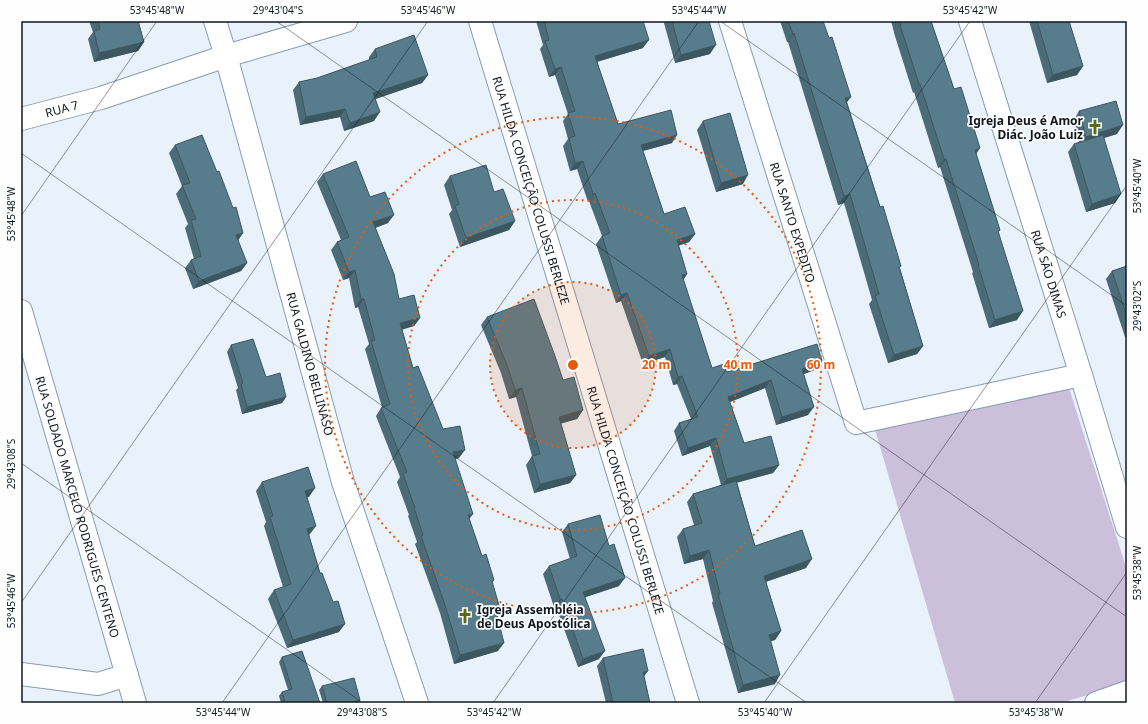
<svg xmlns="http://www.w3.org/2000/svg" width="1148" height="724" viewBox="0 0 1148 724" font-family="'Noto Sans',sans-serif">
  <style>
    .green { fill: #cbbfdb }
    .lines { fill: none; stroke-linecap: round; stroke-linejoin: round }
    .street-casing { stroke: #889bb2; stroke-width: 24 }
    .street { stroke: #fff; stroke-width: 22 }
    .wall { fill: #4b6b78 }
    .shaded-wall { fill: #3d5761 }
    .building { fill: #577c8b; stroke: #3d5761 }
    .ticks { fill: none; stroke: #101720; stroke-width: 1; stroke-opacity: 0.45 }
    .ring { fill: none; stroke: #e8590c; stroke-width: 2; stroke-dasharray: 2 4 }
    .labels { text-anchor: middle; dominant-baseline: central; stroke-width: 3.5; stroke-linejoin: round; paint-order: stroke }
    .street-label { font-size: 12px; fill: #101720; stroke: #fefefe }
    .poi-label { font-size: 12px; font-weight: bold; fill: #101720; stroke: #fefefe; text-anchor: end }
    .centre { fill: #e8590c; stroke: #fefefe; stroke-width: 2 }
    .ring-label { font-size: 12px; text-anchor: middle; font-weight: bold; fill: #e8590c; stroke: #fefefe; stroke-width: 3.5; stroke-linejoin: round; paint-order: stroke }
    .neatline { fill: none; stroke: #101720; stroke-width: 1.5 }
    .ticks-label { font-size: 10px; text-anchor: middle; fill: #101720 }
  </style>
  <rect width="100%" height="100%" fill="#e9f2fb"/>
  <!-- green -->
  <polygon class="green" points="1069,388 1127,570 1127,684 1060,703 955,703 874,426"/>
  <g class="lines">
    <!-- street casing -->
    <g class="street-casing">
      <g id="street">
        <path id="s1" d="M215 21 226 56 343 482 417 703"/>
        <path id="s2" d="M480 21 688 703"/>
        <path id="s3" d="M730 21 856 423 1081 375"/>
        <path id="s4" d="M970 21 1081 375 1127 527"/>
        <path id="s5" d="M21 119 101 98 226 56 346 21"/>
        <path id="s6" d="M21 311 135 703"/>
        <polyline points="21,674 98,684 127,675"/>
        <polyline points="1096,703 1127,692"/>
      </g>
    </g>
    <!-- street -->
    <use href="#street" class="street"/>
  </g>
  <!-- wall -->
  <g class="wall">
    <polygon points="89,21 145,21 139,23 144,42 138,51 94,62 88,39 93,32"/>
    <polygon points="536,21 643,21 643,48 597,62 618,124 672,143 643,151 664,214 695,234 689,242 678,246 687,274 683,280 712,368 727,372 817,369 804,374 808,415 776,425 765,388 730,402 744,443 779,465 773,473 737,482 755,546 806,568 766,582 781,631 775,640 771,641 775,684 738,693 712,603 713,601 703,559 684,564 677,537 683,529 694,525 687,502 693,494 721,485 710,446 682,456 674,431 679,423 691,419 677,384 673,385 665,357 643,364 621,301 616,303 596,244 602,236 589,201 588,202 577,169 570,171 563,146 568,139 563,121 568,114 555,75 549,77 540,49 543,45"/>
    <polygon points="666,21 709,21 710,54 675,63 664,23"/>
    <polygon points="780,21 823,21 847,102 900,268 923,346 917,354 888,363 869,304 872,300 844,203 838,205 788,42 787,42"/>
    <polygon points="891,21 931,21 976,154 1000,230 998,232 1017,320 989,328 972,273 973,272 940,167 938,168 914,92 913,93 894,33 894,32"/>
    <polygon points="1029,21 1069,21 1083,66 1077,75 1047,83"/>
    <polygon points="375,49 428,75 422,83 375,99 374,121 344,131 340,117 300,125 293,90 299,82 317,78 369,60 369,57"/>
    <polygon points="1079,111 1117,134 1104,138 1115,203 1086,212 1068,152 1074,144 1079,142 1074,120"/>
    <polygon points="703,121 743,184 716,192 697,130"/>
    <polygon points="175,145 217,172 243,233 238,240 247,263 241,271 193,289 185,268 191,260 194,259 185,228 188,224 176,194 182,186 169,153"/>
    <polygon points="323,174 370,197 388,223 375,228 399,299 420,318 414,326 402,329 413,368 443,429 459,458 455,459 469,519 482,556 494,580 492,583 497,614 498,651 454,664 440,613 415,544 417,542 408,516 409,515 397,482 400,477 376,416 381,408 382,407 365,349 369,344 358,307 355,308 349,278 343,280 331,250 337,242 341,240 317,182"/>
    <polygon points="450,176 515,221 509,230 460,247 449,214 452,210 444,185"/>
    <polygon points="1127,266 1127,336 1125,337 1106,279 1112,271"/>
    <polygon points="487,317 563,380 583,410 577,419 561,423 576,475 570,483 534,493 526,465 532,456 516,397 509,399 501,373 481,325"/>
    <polygon points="231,345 286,397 282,403 242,414 236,390 238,388 227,352"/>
    <polygon points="262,482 309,497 307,497 310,534 309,535 320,573 339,632 287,648 268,599 274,590 283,587 264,526 266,522 256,491"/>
    <polygon points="568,524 619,586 585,597 599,659 578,667 556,607 554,607 543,574 549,566 570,559 562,532"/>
    <polygon points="282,657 320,703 281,703 279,696 282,692 288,690 279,662"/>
    <polygon points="603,658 644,676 650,703 606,703 597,666"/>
    <polygon points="322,686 360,700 359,703 323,703 319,690"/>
  </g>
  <!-- shaded-wall -->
  <g class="shaded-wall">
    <polygon points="134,21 145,21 131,25"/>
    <polygon points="794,33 788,42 787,42 793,34"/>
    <polygon points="649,40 643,48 589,64 595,56"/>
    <polygon points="144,42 138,51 94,62 99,53"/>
    <polygon points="716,45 710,54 675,63 681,55"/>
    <polygon points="1083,66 1077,75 1047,83 1053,75"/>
    <polygon points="561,67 555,75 549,77 555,69"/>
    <polygon points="428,75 422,83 367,102 373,93"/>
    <polygon points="919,84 920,84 914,92 913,93"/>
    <polygon points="851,97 845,105 845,98"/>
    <polygon points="345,109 340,117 300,125 306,117"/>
    <polygon points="380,112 374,121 344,131 350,123"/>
    <polygon points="1123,125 1117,134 1080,145 1086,137"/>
    <polygon points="677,135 672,143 635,153 641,145"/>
    <polygon points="980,148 975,156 975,150"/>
    <polygon points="944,159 946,159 940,167 938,168"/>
    <polygon points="583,161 577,169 570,171 575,163"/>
    <polygon points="748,175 743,184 716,192 721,183"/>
    <polygon points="595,193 589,201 588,202 593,194"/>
    <polygon points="850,194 844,203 838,205 844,196"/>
    <polygon points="1121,194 1115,203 1086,212 1092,204"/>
    <polygon points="394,215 388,223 367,231 373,222"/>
    <polygon points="515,221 509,230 460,247 466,238"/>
    <polygon points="243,233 237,242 236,235"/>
    <polygon points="695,234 689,242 671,248 677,240"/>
    <polygon points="247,263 241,271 193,289 199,281"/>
    <polygon points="355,270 349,278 343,280 349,272"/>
    <polygon points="687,274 682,282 682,275"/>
    <polygon points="627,293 621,301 616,303 621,295"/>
    <polygon points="361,299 364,299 358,307 355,308"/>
    <polygon points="1023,311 1017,320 989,328 995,320"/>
    <polygon points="420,318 414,326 395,332 400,323"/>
    <polygon points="923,346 917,354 888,363 894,355"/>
    <polygon points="670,349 665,357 643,364 649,356"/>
    <polygon points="822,361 817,369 796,377 802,369"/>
    <polygon points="682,376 677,384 673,385 678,377"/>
    <polygon points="771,380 765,388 722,405 728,397"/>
    <polygon points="522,388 516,397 509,399 515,390"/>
    <polygon points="286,397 282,403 242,414 247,407"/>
    <polygon points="814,407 808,415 776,425 782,417"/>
    <polygon points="583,410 577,419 553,426 559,417"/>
    <polygon points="716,438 710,446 682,456 688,448"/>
    <polygon points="465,450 459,458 447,461 453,452"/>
    <polygon points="779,465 773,473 721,487 727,479"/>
    <polygon points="576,475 570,483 534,493 540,484"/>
    <polygon points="315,488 309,497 300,500 305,491"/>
    <polygon points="473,514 467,522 468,515"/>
    <polygon points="316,526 310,534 301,537 307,529"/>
    <polygon points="709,550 703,559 684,564 690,556"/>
    <polygon points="812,559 806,568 758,584 764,576"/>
    <polygon points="625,578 619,586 577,600 583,592"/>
    <polygon points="560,599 562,599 556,607 554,607"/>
    <polygon points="500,609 494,618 496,611"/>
    <polygon points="345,624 339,632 287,648 293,640"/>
    <polygon points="781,631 775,640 763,643 769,635"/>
    <polygon points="504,643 498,651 454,664 460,655"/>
    <polygon points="605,651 599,659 578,667 583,659"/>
    <polygon points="648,671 642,679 643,672"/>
    <polygon points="780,675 775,684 738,693 743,685"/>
    <polygon points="360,700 359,703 350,703"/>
  </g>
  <!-- building -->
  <g class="building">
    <polygon points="98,21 138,21 144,42 99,53 94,31 100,29"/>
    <polygon points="544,21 643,21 649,40 595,56 618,124 671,110 677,135 641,145 664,214 685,207 695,234 677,240 687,274 682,275 712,368 724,364 727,372 817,344 822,361 802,369 814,407 782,417 771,380 728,397 744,443 771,436 779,465 727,479 716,438 688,448 679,423 698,417 682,376 678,377 670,349 649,356 627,293 621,295 602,236 610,233 595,193 593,194 583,161 575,163 569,138 575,136 568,113 575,111 561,67 555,69 545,41 549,40"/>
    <polygon points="672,21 709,21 716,45 681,55"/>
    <polygon points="788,21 823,21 829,38 832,37 851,97 845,98 880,207 883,206 901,266 899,267 923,346 894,355 875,296 879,294 850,194 844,196 794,33 793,34"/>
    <polygon points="900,21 931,21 954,89 961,87 980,148 975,150 1000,230 998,231 1023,311 995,320 978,265 979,265 946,159 944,159 920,84 919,84 900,25 901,25"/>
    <polygon points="1037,21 1069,21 1083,66 1053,75"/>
    <polygon points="414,35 428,75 373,93 380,112 350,123 345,109 306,117 299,82 317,78 377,57 375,49"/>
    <polygon points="1116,101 1123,125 1086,137 1079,111"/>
    <polygon points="730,113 748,175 721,183 703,121"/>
    <polygon points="202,135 217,172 219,171 233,208 236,207 243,233 236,235 247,263 199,281 191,260 201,256 191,220 196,219 182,185 190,183 175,145"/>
    <polygon points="1103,135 1121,194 1092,204 1074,144"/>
    <polygon points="356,161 370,197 385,192 394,215 373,222 394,274 399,299 414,295 420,318 400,323 413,368 418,366 443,429 460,426 465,450 453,452 473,514 468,515 482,556 486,554 494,580 492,581 500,609 496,611 504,643 460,655 445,605 421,536 423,535 414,508 415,508 403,474 407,472 381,408 390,404 371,341 375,340 364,299 361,299 355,270 349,272 337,242 349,237 323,174"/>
    <polygon points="486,165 494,192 503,189 515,221 466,238 455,206 459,204 450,176"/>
    <polygon points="1127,266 1127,317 1112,271"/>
    <polygon points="534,299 555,356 563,380 574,377 583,410 559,417 576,475 540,484 532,456 540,454 522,388 515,390 507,365 487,317"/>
    <polygon points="253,339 266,377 280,373 286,397 247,407 241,384 243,383 231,345"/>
    <polygon points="308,467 315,488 305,491 316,526 307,529 320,573 322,573 333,602 338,601 345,624 293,640 274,590 291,584 270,517 273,516 262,482"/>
    <polygon points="736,481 755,546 802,530 812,559 764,576 781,631 769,635 780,675 743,685 718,594 720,594 709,550 690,556 683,529 702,523 693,494"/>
    <polygon points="600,515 609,546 614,544 625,578 583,592 605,651 583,659 562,599 560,599 549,566 577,556 568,524"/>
    <polygon points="643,649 648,671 643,672 650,703 613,703 603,658"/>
    <polygon points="302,651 320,703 285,703 282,692 292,689 282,657"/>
    <polygon points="354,678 360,700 350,703 327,703 322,686"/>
  </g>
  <!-- ticks -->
  <path class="ticks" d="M276 21 1127 617M720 21 1127 306M21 153 807 703M21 216 157 21M21 463 363 703M21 603 428 21M222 703 699 21M493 703 970 21M764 703 1127 185M1035 703 1127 572"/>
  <!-- distance rings -->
  <circle cx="573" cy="365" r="83" fill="#e8590c" fill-opacity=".12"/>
  <g class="ring">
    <circle cx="573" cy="365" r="83"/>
    <circle cx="573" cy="365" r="165"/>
    <circle cx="573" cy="365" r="248"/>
  </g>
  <!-- icons -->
  <defs>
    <g id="church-bare" transform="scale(1.2)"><path d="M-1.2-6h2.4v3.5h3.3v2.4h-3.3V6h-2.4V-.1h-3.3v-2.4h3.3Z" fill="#5a6b17" stroke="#fefefe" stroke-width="2.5" paint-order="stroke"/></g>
  </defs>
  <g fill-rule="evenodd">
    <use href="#church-bare" x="1095" y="127"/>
    <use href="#church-bare" x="465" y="616"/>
  </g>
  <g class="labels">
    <!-- street labels -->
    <g class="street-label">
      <text stroke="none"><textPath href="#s5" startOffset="42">RUA 7</textPath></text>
      <text stroke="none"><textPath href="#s2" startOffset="177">RUA HILDA CONCEIÇÃO COLUSSI BERLEZE</textPath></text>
      <text stroke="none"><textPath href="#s3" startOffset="211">RUA SANTO EXPEDITO</textPath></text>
      <text stroke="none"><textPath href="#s4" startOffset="265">RUA SÃO DIMAS</textPath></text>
      <text stroke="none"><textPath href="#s1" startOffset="356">RUA GALDINO BELLINASO</textPath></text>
      <text stroke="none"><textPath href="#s2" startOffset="501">RUA HILDA CONCEIÇÃO COLUSSI BERLEZE</textPath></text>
      <text stroke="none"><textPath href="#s6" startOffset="204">RUA SOLDADO MARCELO RODRIGUES CENTENO</textPath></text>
    </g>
    <!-- poi labels -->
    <g class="poi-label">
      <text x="1083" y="120">Igreja Deus é Amor<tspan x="1083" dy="14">Diác. João Luiz</tspan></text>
      <text x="477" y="609" text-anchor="start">Igreja Assembléia<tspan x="477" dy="14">de Deus Apostólica</tspan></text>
    </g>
  </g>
  <circle cx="573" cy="365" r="6" class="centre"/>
  <g class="ring-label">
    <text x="656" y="369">20 m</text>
    <text x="738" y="369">40 m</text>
    <text x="821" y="369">60 m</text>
  </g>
  <!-- border -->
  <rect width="1148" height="724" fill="none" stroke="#fefefe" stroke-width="44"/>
  <rect x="22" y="22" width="1104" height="680" class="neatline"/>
  <g class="ticks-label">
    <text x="157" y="14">53°45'48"W</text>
    <text x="278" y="14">29°43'04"S</text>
    <text x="428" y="14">53°45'46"W</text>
    <text x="699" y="14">53°45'44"W</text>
    <text x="970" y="14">53°45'42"W</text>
    <text transform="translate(1137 186) rotate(-90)" y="4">53°45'40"W</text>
    <text transform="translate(11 214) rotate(-90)" y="4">53°45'48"W</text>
    <text transform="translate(1137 306) rotate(-90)" y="4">29°43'02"S</text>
    <text transform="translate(11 464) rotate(-90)" y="4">29°43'08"S</text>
    <text transform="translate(1137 573) rotate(-90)" y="4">53°45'38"W</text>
    <text transform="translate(11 601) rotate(-90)" y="4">53°45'46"W</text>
    <text x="223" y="716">53°45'44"W</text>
    <text x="362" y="716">29°43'08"S</text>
    <text x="494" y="716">53°45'42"W</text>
    <text x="765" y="716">53°45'40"W</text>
    <text x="1036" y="716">53°45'38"W</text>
  </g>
</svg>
